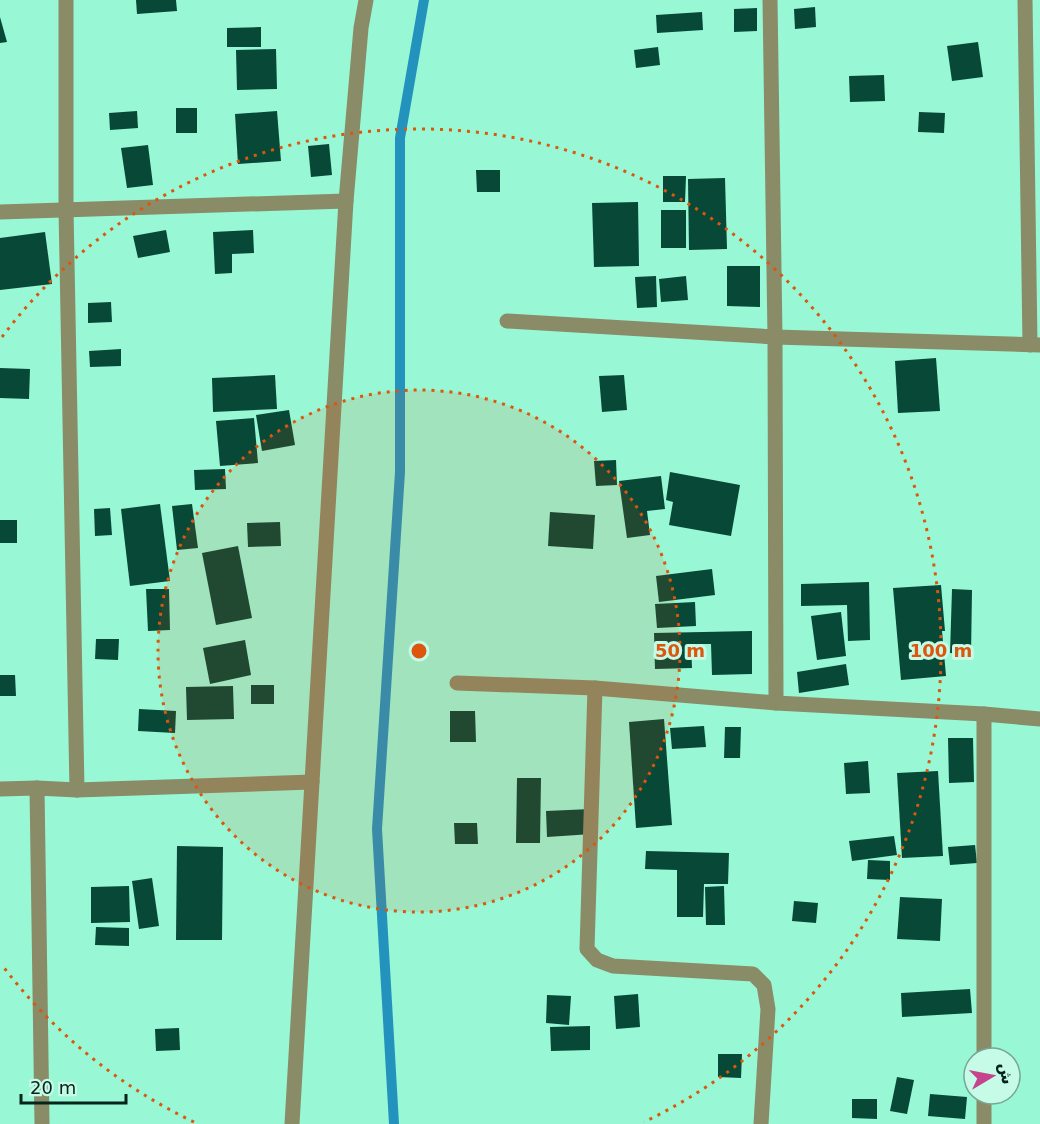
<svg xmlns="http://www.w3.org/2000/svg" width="1040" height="1124" viewBox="0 0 1040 1124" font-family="'DejaVu Sans','Noto Naskh Arabic',sans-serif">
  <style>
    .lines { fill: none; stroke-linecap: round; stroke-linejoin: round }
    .stream { stroke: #2393be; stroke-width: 10 }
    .building { fill: #074837 }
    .minor { stroke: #8a8b67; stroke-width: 15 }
    .ring { fill: none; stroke: #dd560d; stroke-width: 3; stroke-dasharray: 3 6 }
    .centre { fill: #dd560d; stroke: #c5fbe7; stroke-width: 3 }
    .ring-label { font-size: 18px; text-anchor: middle; font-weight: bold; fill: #dd560d; stroke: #c5fbe7; stroke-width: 6; stroke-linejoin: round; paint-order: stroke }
  </style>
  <rect width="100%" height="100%" fill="#98f7d5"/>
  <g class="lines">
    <!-- stream -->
    <polyline class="stream" points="394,1124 377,829 400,472 400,138 424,0"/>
  </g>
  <!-- building -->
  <g class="building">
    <polygon points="136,0 176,0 177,11 137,14"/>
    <polygon points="815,7 816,27 795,29 794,9"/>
    <polygon points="757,8 757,31 734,32 734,9"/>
    <polygon points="702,12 703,30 657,33 656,15"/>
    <polygon points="0,17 7,42 0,43"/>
    <polygon points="261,27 261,47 227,47 227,28"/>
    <polygon points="978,42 983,77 952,81 947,46"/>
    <polygon points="658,47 660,65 636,68 634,50"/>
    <polygon points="276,49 277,89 237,90 236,50"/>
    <polygon points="884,75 885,101 850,102 849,76"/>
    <rect x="176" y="108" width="21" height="25"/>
    <polygon points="137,111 138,128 110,130 109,113"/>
    <polygon points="277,111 281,161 238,164 235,114"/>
    <polygon points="919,112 945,113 944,133 918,132"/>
    <polygon points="329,144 332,175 311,177 308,146"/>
    <polygon points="148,145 153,185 127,188 121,148"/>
    <polygon points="476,170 500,170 500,192 477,192"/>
    <polygon points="663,176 686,176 685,202 663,202"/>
    <polygon points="725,178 727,249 689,250 688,179"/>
    <polygon points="638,202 639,266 594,267 592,203"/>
    <rect x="661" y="210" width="25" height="38"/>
    <polygon points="166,230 170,252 138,258 133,236"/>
    <polygon points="253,230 254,253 232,254 232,273 215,274 213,232"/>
    <polygon points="45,232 52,284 0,290 0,238"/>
    <polygon points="727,266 760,266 760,307 727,306"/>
    <polygon points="656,276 657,307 637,308 635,277"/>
    <polygon points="686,276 688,300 661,302 659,279"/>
    <polygon points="111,302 112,322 88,323 88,303"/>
    <polygon points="121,349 121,366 90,367 89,351"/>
    <polygon points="936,358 940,411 898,413 895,361"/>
    <polygon points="0,368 30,369 29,399 0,398"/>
    <polygon points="275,375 277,409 213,412 212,378"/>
    <polygon points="624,375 627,410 602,412 599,376"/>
    <polygon points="289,410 295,445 262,451 256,415"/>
    <polygon points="254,418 258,463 220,466 216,421"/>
    <polygon points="616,460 617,485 596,486 594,461"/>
    <polygon points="225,469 226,489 195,490 194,470"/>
    <polygon points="670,472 740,485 731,536 669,525 673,502 666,500"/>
    <polygon points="661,476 665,509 647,511 650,535 627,538 619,481"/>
    <polygon points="160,504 170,581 130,586 121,509"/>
    <polygon points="192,504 198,548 177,550 172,506"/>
    <polygon points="110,508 112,535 95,536 94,509"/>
    <polygon points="550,512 595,515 593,549 548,546"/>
    <rect x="0" y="520" width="17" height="23"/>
    <polygon points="280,522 281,546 248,547 247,523"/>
    <polygon points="238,546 252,618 216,625 202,553"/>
    <polygon points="712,569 715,595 659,602 656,576"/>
    <polygon points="869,582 870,640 848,641 847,605 801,606 801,584"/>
    <polygon points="941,585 945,631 942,631 946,676 901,680 893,588"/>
    <polygon points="146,589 169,589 170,630 148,631"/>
    <polygon points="952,589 972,590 971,654 950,653"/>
    <polygon points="695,602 696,626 657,628 655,604"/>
    <polygon points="841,612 846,656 817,660 811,616"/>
    <polygon points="752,631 752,674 712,675 711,644 691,644 692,668 655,669 654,633"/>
    <polygon points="96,639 119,639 118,660 95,659"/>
    <polygon points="245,640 251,675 210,684 203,648"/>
    <polygon points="846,664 849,685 799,693 797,672"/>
    <polygon points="0,675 15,675 16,696 0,696"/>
    <rect x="251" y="685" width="23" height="19"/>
    <polygon points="233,686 234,719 187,720 186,687"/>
    <polygon points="139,709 176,711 175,733 138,731"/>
    <polygon points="450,711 475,711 476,742 450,742"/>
    <polygon points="664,719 672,825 636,828 629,722"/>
    <polygon points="704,726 706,747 672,749 670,728"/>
    <polygon points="725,727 741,727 740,758 724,758"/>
    <polygon points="948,738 973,738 974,782 949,783"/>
    <polygon points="868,761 870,793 846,794 844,763"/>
    <polygon points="938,771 943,856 902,858 897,773"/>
    <polygon points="517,778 541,778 540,843 516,843"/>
    <polygon points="591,809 592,834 547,837 546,811"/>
    <polygon points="454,823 477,823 478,844 455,844"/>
    <polygon points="894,836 897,855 852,861 849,841"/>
    <polygon points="975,845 977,863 950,865 948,847"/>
    <polygon points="177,846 223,847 222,940 176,940"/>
    <polygon points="646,851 729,853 728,884 704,884 703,917 677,917 677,870 645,869"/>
    <polygon points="868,860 890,861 890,880 867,879"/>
    <polygon points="152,878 159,926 139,929 132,881"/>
    <polygon points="129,886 130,922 91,923 91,887"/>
    <polygon points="724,886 725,925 706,925 705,887"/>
    <polygon points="900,897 942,899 940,941 897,939"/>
    <polygon points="794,901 818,903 816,923 792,921"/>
    <polygon points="96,927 129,928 129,946 95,945"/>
    <polygon points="970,989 972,1013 902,1017 901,993"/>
    <polygon points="638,994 640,1027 616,1029 614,996"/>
    <polygon points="547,995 571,996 569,1025 546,1023"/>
    <polygon points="590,1026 590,1050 551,1051 550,1027"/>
    <polygon points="179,1028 180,1050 156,1051 155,1029"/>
    <polygon points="718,1054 742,1054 741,1078 718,1077"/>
    <polygon points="897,1077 914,1080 907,1114 890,1111"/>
    <polygon points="930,1094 967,1097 965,1119 928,1116"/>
    <polygon points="852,1099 877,1099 877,1119 852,1118"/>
  </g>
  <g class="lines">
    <!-- minor -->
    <g class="minor">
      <polyline points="66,0 66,209 77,790"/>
      <polyline points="770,0 775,337 776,703"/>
      <polyline points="1025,0 1030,345"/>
      <polyline points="0,212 346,201"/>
      <polyline points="507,321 775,337 1040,345"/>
      <polyline points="457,683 595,688 776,703 984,714 1040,719"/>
      <polyline points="595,688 587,949 597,960 613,966 753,974 764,985 768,1009 761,1124"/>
      <polyline points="984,714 984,1058"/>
      <polyline points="37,788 42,1124"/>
      <polyline points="0,789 37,788 77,790 312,782"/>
      <polyline points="984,1094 984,1124"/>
      <polyline points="292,1124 346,201 361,28 366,0"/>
    </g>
  </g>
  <!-- distance rings -->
  <circle cx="419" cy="651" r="261" fill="#dd560d" fill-opacity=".12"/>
  <g class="ring">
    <circle cx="419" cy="651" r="261"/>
    <path d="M194 1122A522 522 0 0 1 2 965M2 337A522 522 0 1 1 644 1122"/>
  </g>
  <circle cx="419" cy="651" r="9" class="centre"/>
  <g class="ring-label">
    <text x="680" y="657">50 m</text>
    <text x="941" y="657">100 m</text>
  </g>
  <!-- north arrow -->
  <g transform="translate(992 1076) rotate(80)"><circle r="28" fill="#c5fbe7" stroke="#78a595" stroke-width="1.5"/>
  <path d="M0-4.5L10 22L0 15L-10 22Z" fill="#c5448d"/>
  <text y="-9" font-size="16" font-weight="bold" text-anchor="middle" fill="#05241b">ش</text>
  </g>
  <!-- scale -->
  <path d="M21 1094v9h105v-9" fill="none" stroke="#05241b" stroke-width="3"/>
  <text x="30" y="1094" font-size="18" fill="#05241b" stroke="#c5fbe7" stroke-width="4.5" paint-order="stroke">20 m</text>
</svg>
